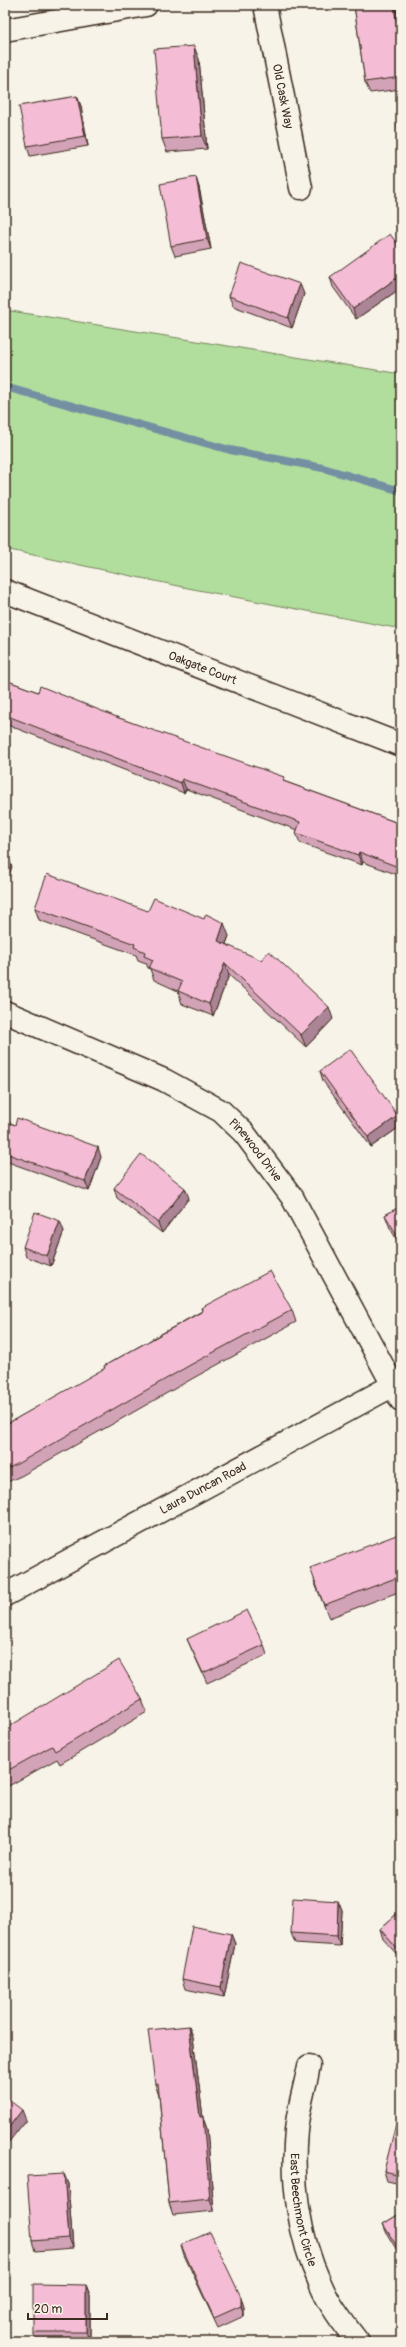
<svg xmlns="http://www.w3.org/2000/svg" width="406" height="2347" viewBox="0 0 406 2347" font-family="Pangolin,sans-serif">
  <style>
    .green { fill: #b1de9c; stroke: #76845d }
    .lines { fill: none; stroke-linecap: round; stroke-linejoin: round }
    .stream { stroke: #758fa2; stroke-width: 8 }
    .minor-casing { stroke: #3b2a1e; stroke-width: 25 }
    .tertiary-casing { stroke: #3b2a1e; stroke-width: 25 }
    .minor { stroke: #f7f3e8; stroke-width: 22 }
    .tertiary { stroke: #f7f3e8; stroke-width: 22 }
    .wall { fill: #d2a3b7; stroke: #3b2a1e }
    .shaded-wall { fill: #ab8495; stroke: #3b2a1e }
    .building { fill: #f4bdd5; stroke: #3b2a1e }
    .labels { text-anchor: middle; dominant-baseline: central; stroke-width: 3; stroke-linejoin: round; paint-order: stroke }
    .street-label { font-size: 12px; fill: #3b2a1e; stroke: #f7f3e8 }
  </style>
  <rect width="100%" height="100%" fill="#f7f3e8"/>
  <filter id="ink" filterUnits="userSpaceOnUse"><feTurbulence type="fractalNoise" baseFrequency=".025" numOctaves="2"/><feDisplacementMap in="SourceGraphic" scale="8" xChannelSelector="R" yChannelSelector="G"/><feConvolveMatrix kernelMatrix="1 2 1 2 8 2 1 2 1" color-interpolation-filters="sRGB"/></filter>
  <g filter="url(#ink)">
    <!-- green -->
    <polygon class="green" points="5,310 401,374 401,629 188,588 5,549"/>
    <g class="lines">
      <!-- stream -->
      <polyline class="stream" points="5,387 230,450 323,468 401,491"/>
      <!-- minor casing -->
      <g class="minor-casing">
        <g id="minor">
          <path id="s1" d="M265 5 301 188"/>
          <polyline points="5,30 146,5"/>
          <path id="s2" d="M5 591 401 745"/>
          <path id="s3" d="M5 1012 164 1080 221 1111 244 1133 292 1197 401 1400"/>
          <path id="s4" d="M309 2066C305 2087 298 2109 296 2131 291 2182 299 2237 320 2283 329 2305 344 2324 358 2342"/>
        </g>
      </g>
      <!-- tertiary casing -->
      <g class="tertiary-casing">
        <g id="tertiary">
          <path id="s5" d="M5 1595 401 1381"/>
        </g>
      </g>
      <!-- minor -->
      <use href="#minor" class="minor"/>
      <!-- tertiary -->
      <use href="#tertiary" class="tertiary"/>
    </g>
    <!-- wall -->
    <g class="wall">
      <polygon points="354,5 396,5 398,16 401,38 401,89 370,93 365,82"/>
      <polygon points="199,59 207,149 167,152 162,139"/>
      <polygon points="77,96 81,106 88,146 30,156 27,146"/>
      <polygon points="199,187 211,249 175,256 171,246"/>
      <polygon points="401,249 401,288 356,319 333,287 330,277"/>
      <polygon points="304,294 292,328 233,306 229,296"/>
      <polygon points="5,680 38,692 119,718 286,782 398,823 401,822 401,876 363,862 362,865 300,843 296,833 297,830 186,789 184,793 5,724 5,725"/>
      <polygon points="35,908 148,911 229,936 226,944 333,1019 306,1047 229,975 213,1016 182,1004 178,991 154,980 150,969 148,968 146,963 138,960 136,955 39,920"/>
      <polygon points="320,1071 398,1116 401,1126 371,1147 323,1081"/>
      <polygon points="5,1121 101,1157 89,1191 5,1161"/>
      <polygon points="114,1188 189,1198 162,1233 117,1198"/>
      <polygon points="401,1206 401,1247 390,1228 385,1215"/>
      <polygon points="64,1231 51,1266 26,1257 23,1247"/>
      <polygon points="201,1308 292,1310 296,1322 197,1376 21,1476 5,1483 5,1425 105,1369 104,1366 202,1311"/>
      <polygon points="401,1539 401,1591 329,1618 314,1581"/>
      <polygon points="187,1639 264,1645 267,1655 207,1683 191,1648"/>
      <polygon points="142,1699 147,1712 60,1764 57,1759 5,1788 5,1729"/>
      <polygon points="338,1901 342,1911 340,1946 295,1943 291,1933"/>
      <polygon points="401,1910 401,1959 383,1939 380,1929"/>
      <polygon points="231,1934 235,1944 224,1997 185,1989 182,1979"/>
      <polygon points="189,2026 193,2037 203,2118 207,2129 214,2211 173,2215 169,2203 159,2095 159,2096 155,2084"/>
      <polygon points="401,2112 401,2184 387,2181 384,2171"/>
      <polygon points="64,2174 68,2184 73,2248 35,2251 32,2241"/>
      <polygon points="401,2213 401,2257 387,2234 383,2224"/>
      <polygon points="181,2245 244,2307 244,2316 218,2328 184,2255"/>
      <polygon points="86,2285 90,2295 90,2342 37,2342 33,2332"/>
    </g>
    <!-- shaded-wall -->
    <g class="shaded-wall">
      <polygon points="394,5 396,5 398,16 401,38 401,56"/>
      <polygon points="194,46 199,59 207,149 202,136"/>
      <polygon points="77,96 81,106 88,146 85,136"/>
      <polygon points="196,177 199,187 211,249 207,239"/>
      <polygon points="401,275 401,288 356,319 353,309"/>
      <polygon points="300,284 304,294 292,328 288,318"/>
      <polygon points="182,779 186,789 184,793 181,783"/>
      <polygon points="359,852 363,862 362,865 358,855"/>
      <polygon points="8,855 12,867 5,887 5,863"/>
      <polygon points="224,923 229,936 222,953 218,941"/>
      <polygon points="225,963 229,975 213,1016 209,1004"/>
      <polygon points="329,1007 333,1019 306,1047 301,1035"/>
      <polygon points="398,1116 401,1126 371,1147 368,1137"/>
      <polygon points="98,1147 101,1157 89,1191 85,1181"/>
      <polygon points="185,1188 189,1198 162,1233 158,1223"/>
      <polygon points="60,1221 64,1231 51,1266 47,1256"/>
      <polygon points="338,1901 342,1911 340,1946 337,1936"/>
      <polygon points="231,1934 235,1944 224,1997 221,1987"/>
      <polygon points="189,2026 193,2037 203,2118 207,2129 214,2211 210,2199"/>
      <polygon points="22,2110 26,2120 5,2147 5,2132"/>
      <polygon points="64,2174 68,2184 73,2248 69,2238"/>
      <polygon points="86,2285 90,2295 90,2342 86,2332"/>
      <polygon points="241,2297 244,2307 244,2316 241,2306"/>
    </g>
    <!-- building -->
    <g class="building">
      <polygon points="354,5 394,5 401,56 401,77 365,82"/>
      <polygon points="194,46 202,136 162,139 154,49"/>
      <polygon points="77,96 85,136 27,146 19,106"/>
      <polygon points="401,122 401,181 397,123"/>
      <polygon points="196,177 207,239 171,246 160,184"/>
      <polygon points="390,234 401,249 401,275 353,309 330,277"/>
      <polygon points="241,263 300,284 288,318 229,296"/>
      <polygon points="5,680 38,692 40,686 119,718 284,777 283,781 398,823 398,821 401,822 401,868 359,852 358,855 296,833 300,822 182,779 181,783 5,715"/>
      <polygon points="5,854 8,855 5,863"/>
      <polygon points="47,874 148,911 154,898 204,919 206,914 224,923 218,941 261,960 269,951 329,1007 301,1035 225,963 209,1004 178,991 182,982 149,968 153,960 144,956 145,952 134,947 135,944 35,908"/>
      <polygon points="350,1049 398,1116 368,1137 320,1071"/>
      <polygon points="17,1118 98,1147 85,1181 5,1153 5,1121 15,1125"/>
      <polygon points="141,1154 185,1188 158,1223 114,1188"/>
      <polygon points="401,1206 401,1242 385,1215"/>
      <polygon points="35,1212 60,1221 47,1256 23,1247"/>
      <polygon points="270,1271 292,1310 192,1364 17,1464 5,1470 5,1425 105,1368 104,1366 203,1311 201,1308"/>
      <polygon points="399,1534 401,1539 401,1576 324,1605 310,1568"/>
      <polygon points="247,1610 264,1645 203,1673 187,1639"/>
      <polygon points="119,1660 142,1699 55,1751 52,1746 5,1772 5,1729"/>
      <polygon points="293,1898 338,1901 337,1936 291,1933"/>
      <polygon points="401,1910 401,1953 380,1929"/>
      <polygon points="192,1926 231,1934 221,1987 182,1979"/>
      <polygon points="189,2026 200,2117 203,2117 210,2199 169,2203 158,2083 155,2084 148,2030"/>
      <polygon points="5,2097 22,2110 5,2132"/>
      <polygon points="399,2112 401,2112 401,2175 384,2171"/>
      <polygon points="64,2174 69,2238 32,2241 27,2176"/>
      <polygon points="401,2213 401,2253 383,2224"/>
      <polygon points="210,2232 241,2297 241,2306 214,2318 181,2245"/>
      <polygon points="33,2284 86,2285 86,2332 33,2332"/>
    </g>
  </g>
  <g class="labels">
    <!-- street labels -->
    <g class="street-label">
      <text stroke="none"><textPath href="#s1" startOffset="93">Old Cask Way</textPath></text>
      <text stroke="none"><textPath href="#s2" startOffset="212">Oakgate Court</textPath></text>
      <text stroke="none"><textPath href="#s3" startOffset="290">Pinewood Drive</textPath></text>
      <text stroke="none"><textPath href="#s5" startOffset="225">Laura Duncan Road</textPath></text>
      <text stroke="none"><textPath href="#s4" startOffset="146">East Beechmont Circle</textPath></text>
    </g>
  </g>
  <!-- margin -->
  <rect width="406" height="2347" fill="none" stroke="#f7f3e8" stroke-width="20"/>
  <rect x="10" y="10" width="386" height="2327" fill="none" stroke="#3b2a1e" stroke-width="1.5" filter="url(#ink)"/>
  <!-- scale -->
  <path d="M28 2313v6h79v-6" fill="none" stroke="#3b2a1e" stroke-width="2"/>
  <text x="34" y="2313" font-size="12" fill="#3b2a1e" stroke="#f7f3e8" stroke-width="3" paint-order="stroke">20 m</text>
</svg>
